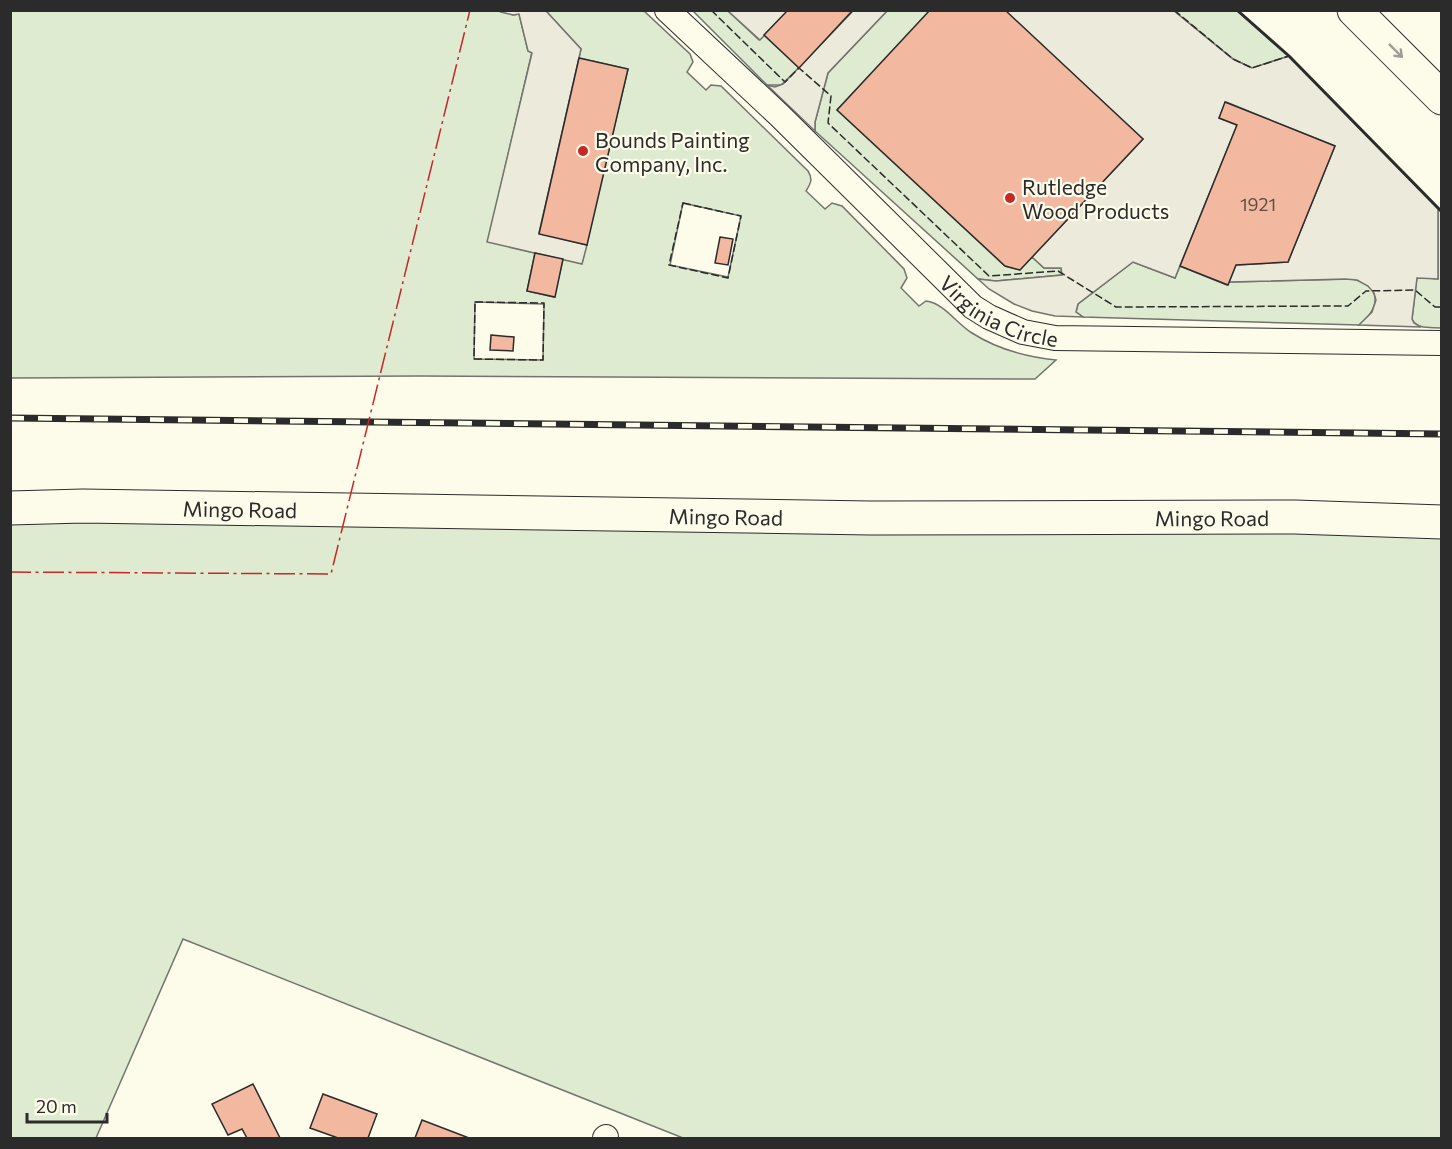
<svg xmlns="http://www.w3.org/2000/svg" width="1452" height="1149" viewBox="0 0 1452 1149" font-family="Commissioner,sans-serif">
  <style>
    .green { fill: #deebd1; stroke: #74746e; stroke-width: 1.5; fill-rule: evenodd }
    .parking { fill: #eceadb; stroke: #74746e; stroke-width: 1.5 }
    .building { fill: #f2b8a0; stroke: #2b2b2b; stroke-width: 1.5 }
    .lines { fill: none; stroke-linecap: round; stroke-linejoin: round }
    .street-casing { stroke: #2b2b2b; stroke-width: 26 }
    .secondary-casing { stroke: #2b2b2b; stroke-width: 35 }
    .primary-casing { stroke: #2b2b2b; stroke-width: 35 }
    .street { stroke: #fdfbea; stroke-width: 24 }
    .secondary { stroke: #fdfbea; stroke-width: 33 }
    .primary { stroke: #fdfbea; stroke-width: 33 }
    .rail-casing { stroke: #2b2b2b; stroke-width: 7 }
    .rail { stroke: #fdfbea; stroke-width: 4.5; stroke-dasharray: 14; stroke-linecap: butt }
    .fence { stroke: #2b2b2b; stroke-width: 1.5; stroke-dasharray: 8 3; stroke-linecap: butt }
    .wall { stroke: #2b2b2b; stroke-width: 3 }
    .power { stroke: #c62828; stroke-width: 1.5; stroke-dasharray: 21 4.5 3 4.5; stroke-linecap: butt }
    .oneway { stroke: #9e9d94 }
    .poi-dot { fill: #c62828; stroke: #fdfbea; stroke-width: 2 }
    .labels { text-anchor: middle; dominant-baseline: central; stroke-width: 4.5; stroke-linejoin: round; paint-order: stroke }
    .number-label { font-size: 18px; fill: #5d4e48 }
    .poi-label { font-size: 21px; fill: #2b2b2b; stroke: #fdfbea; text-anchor: start }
    .street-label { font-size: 21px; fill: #2b2b2b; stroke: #fdfbea }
  </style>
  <rect width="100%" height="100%" fill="#fdfbea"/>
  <!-- green -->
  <g class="green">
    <path d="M11 10H502L513 15 519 14 528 51 532 52 488 241 535 253 527 291 554 297 563 259 582 263 628 69 579 58 581 49 546 11H644L690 54 693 62 687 72 706 90 711 85 721 86 808 171C813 179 811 183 806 191L825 209 832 203 842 206 904 269 907 278 901 288 919 306 926 301C944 303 957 324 972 333 997 349 1026 357 1056 360L1035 379 420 376 11 378ZM683 203 741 216 728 277 670 265ZM475 302 544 304 543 360 474 359Z"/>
    <polygon points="693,11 728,11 759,40 764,35 799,68 781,85 767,85"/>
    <polygon points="887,11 930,11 837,110 1005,266 1020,270 1032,257 1044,268 1061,268 1062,275 996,281 978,279 815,131 815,122 828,73"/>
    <polygon points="1174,11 1237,11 1289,56 1252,68 1233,59"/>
    <path d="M1438 209 1442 212 1441 328C1431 327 1417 330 1412 319L1417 277 1438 279Z"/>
    <path d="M1133 262 1175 278 1180 266 1227 285 1229 282 1352 279C1383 286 1380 308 1359 325L1083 317 1076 312 1078 304Z"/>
    <polygon points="10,508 1441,522 1441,1138 683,1138 183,939 96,1138 11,1138"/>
  </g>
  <!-- parking -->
  <g class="parking">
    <polygon points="502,11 546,11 581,49 539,233 587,245 582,264 487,242 532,53 528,51 519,14 513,15 501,12"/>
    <polygon points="728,11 788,11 760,40"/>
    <polygon points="853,11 887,11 828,73 815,122 815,131 767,85 775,87 783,84"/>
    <polygon points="1005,11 1174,11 1233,59 1252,68 1289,56 1438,209 1438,279 1417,278 1412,319 1414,323 1421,327 1359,325 1372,312 1376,300 1374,293 1368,286 1357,280 1345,279 1229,282 1236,265 1288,262 1335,146 1226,102 1219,118 1237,125 1175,278 1133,262 1078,304 1076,312 1083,317 1055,316 1032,311 1014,304 989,289 978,279 996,281 1062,275 1061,268 1044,268 1032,257 1143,139"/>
  </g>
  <!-- building -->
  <g class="building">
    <polygon points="788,10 853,10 799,68 764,35"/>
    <polygon points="930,10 1005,10 1143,139 1020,270 1005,266 837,110"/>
    <polygon points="579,58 628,69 587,245 539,234"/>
    <polygon points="1225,102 1335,146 1288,262 1236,265 1228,285 1180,266 1237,125 1219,118"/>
    <polygon points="720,237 733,239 728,265 715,263"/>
    <polygon points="535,253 563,259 555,297 527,291"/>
    <polygon points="491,335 514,337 513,351 490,350"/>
    <polygon points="253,1084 280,1138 247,1138 242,1129 228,1135 212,1104"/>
    <polygon points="323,1094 377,1114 368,1138 338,1138 310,1128"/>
    <polygon points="422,1120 469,1138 415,1138"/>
  </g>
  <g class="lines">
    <!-- street casing -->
    <g class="street-casing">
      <g id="street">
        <path id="s1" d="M667 10 779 115 973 307 989 317 1023 332 1055 338 1442 343"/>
        <polyline points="605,1138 606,1137"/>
      </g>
    </g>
    <!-- secondary casing -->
    <g class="secondary-casing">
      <g id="secondary">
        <path id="s2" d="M10 508 83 506 871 518 1295 517 1442 522"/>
      </g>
    </g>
    <!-- primary casing -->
    <g class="primary-casing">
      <polyline id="primary" points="1354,10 1442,98"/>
    </g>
    <!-- street -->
    <use href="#street" class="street"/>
    <!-- secondary -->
    <use href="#secondary" class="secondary"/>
    <!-- primary -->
    <use href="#primary" class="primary"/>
    <!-- rail casing -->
    <g class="rail-casing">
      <polyline id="rail" points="10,418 1442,434"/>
    </g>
    <!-- rail -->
    <use href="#rail" class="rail"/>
    <!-- fence -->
    <g class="fence">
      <polyline points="711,10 785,82 799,68 831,96 828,123 989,276 1058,271 1116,307 1348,306 1366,291 1415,290 1435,307 1442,307"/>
      <polyline points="1174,10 1233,59 1252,68 1289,56"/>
      <polygon points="683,203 741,216 728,278 669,265"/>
      <polygon points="475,302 544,303 543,360 474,359"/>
    </g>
    <!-- wall -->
    <polyline class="wall" points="1237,10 1289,56 1442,212"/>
    <!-- power -->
    <polyline class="power" points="10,572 331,574 470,10"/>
  </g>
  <!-- one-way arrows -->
  <defs><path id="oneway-shaft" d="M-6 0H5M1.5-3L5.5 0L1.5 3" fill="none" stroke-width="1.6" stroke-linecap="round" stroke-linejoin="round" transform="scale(1.5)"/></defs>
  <use class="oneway" href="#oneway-shaft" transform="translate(1396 51) rotate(45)"/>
  <!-- markers -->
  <g class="poi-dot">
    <circle cx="583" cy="151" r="6"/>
    <circle cx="1010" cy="198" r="6"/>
  </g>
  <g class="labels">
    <!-- number labels -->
    <g class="number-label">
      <text x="1258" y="204">1921</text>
    </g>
    <!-- poi labels -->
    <g class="poi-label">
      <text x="595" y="139">Bounds Painting<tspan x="595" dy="24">Company, Inc.</tspan></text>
      <text x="1022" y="186">Rutledge<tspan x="1022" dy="24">Wood Products</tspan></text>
    </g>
    <!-- street labels -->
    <g class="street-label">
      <text stroke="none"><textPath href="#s1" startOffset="452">Virginia Circle</textPath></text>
      <text stroke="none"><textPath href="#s2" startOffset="230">Mingo Road</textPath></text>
      <text stroke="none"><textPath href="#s2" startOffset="716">Mingo Road</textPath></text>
      <text stroke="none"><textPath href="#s2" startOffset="1202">Mingo Road</textPath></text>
    </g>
  </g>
  <!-- border -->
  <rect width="1452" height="1149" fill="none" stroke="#2b2b2b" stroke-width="24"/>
  <!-- scale -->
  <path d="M27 1113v9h80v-9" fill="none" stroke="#2b2b2b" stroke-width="3"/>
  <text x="36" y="1113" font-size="18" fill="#2b2b2b" stroke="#fdfbea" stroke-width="4.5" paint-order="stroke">20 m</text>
</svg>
